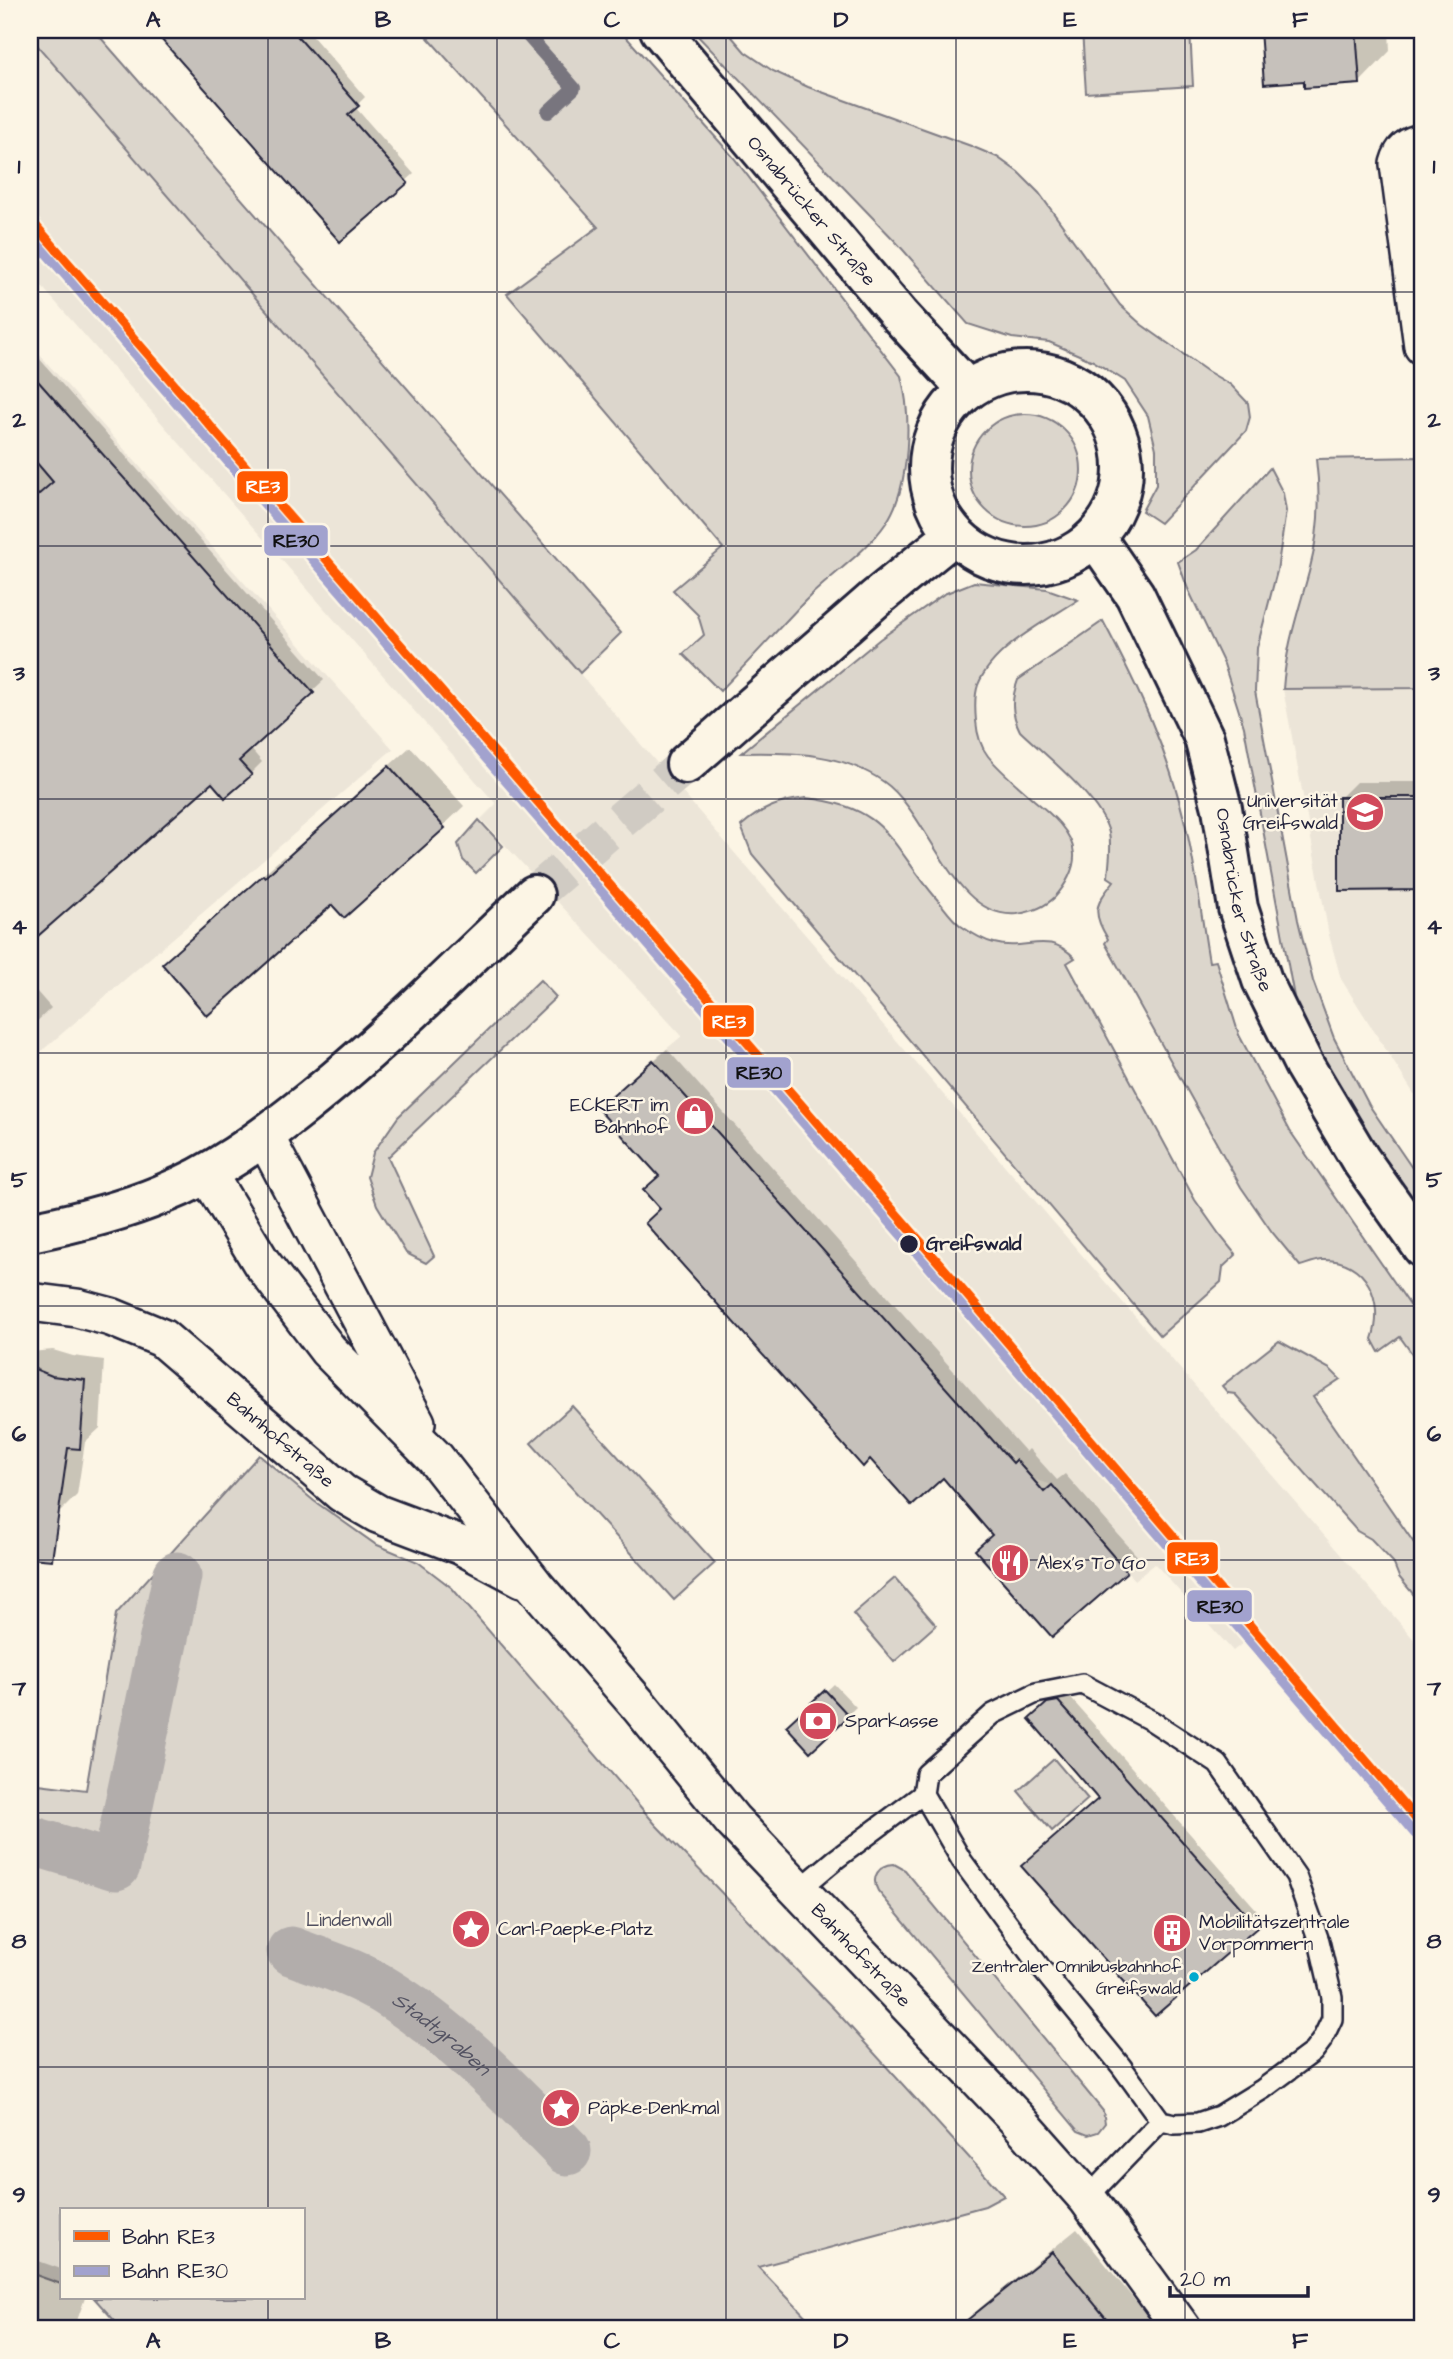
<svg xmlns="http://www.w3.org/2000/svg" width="1453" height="2359" viewBox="0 0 1453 2359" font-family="'Architects Daughter',sans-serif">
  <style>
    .built { fill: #ece5d8 }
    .green { fill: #dcd6cc; stroke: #7f7c84; stroke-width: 2 }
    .shadow { fill: #0003 }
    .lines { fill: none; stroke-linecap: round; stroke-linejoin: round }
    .stream { stroke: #78757e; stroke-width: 14 }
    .canal { stroke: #b2adab; stroke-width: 49 }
    .building { fill: #c6c1bb; stroke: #22223b; stroke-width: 2 }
    .secondary-tunnel { stroke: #d0cbc3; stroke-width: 38; stroke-dasharray: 38 19; stroke-linecap: butt }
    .lane-casing { stroke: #22223b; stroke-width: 24 }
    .street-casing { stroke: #22223b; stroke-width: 42 }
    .secondary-casing { stroke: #22223b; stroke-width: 44 }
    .lane { stroke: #fcf5e5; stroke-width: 19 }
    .street { stroke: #fcf5e5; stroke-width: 37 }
    .secondary { stroke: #fcf5e5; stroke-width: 38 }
    .rail-1-casing { stroke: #fcf5e5; stroke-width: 14 }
    .rail-2-casing { stroke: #fcf5e5; stroke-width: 14 }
    .rail-1 { stroke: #ff5900; stroke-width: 9 }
    .rail-2 { stroke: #a2a2ce; stroke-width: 9 }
    .grid { fill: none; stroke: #22223b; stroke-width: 2; stroke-opacity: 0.55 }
    .stop-dot { fill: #22223b; stroke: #fcf5e5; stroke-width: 2.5 }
    .bus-dot { fill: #00a9ce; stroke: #fcf5e5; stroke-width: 2.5 }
    .labels { text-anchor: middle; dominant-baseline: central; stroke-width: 5; stroke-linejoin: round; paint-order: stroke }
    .bus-label { font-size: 17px; fill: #22223b; stroke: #fcf5e5; text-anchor: end }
    .street-label { font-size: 19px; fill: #22223b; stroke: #fcf5e5 }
    .poi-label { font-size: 19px; fill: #22223b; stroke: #fcf5e5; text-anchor: start }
    .stop-label { font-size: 19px; font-weight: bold; fill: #22223b; stroke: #fcf5e5; text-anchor: start }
    .park-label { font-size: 19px; fill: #504f5f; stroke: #fcf5e5 }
    .water-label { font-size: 21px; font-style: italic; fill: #545362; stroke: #fcf5e5 }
    .line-badge { stroke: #fcf5e5; stroke-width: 2.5 }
    .badge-label { font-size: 19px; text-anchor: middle; font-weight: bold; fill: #fff }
    .pale-badge-label { font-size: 19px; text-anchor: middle; font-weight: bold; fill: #111 }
    .neatline { fill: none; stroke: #22223b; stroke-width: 2.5 }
    .grid-label { font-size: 23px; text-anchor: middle; font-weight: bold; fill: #22223b }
  </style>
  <rect width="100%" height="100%" fill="#fcf5e5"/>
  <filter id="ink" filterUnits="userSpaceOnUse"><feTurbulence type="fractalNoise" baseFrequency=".0143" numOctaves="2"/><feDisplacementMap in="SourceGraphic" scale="14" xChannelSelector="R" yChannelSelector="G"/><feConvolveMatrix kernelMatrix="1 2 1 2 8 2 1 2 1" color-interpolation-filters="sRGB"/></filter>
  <g filter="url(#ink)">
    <!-- built -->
    <g class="built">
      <polygon points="30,37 1423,1650 1423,1840 1299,1692 1249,1638 1233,1651 1155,1564 1135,1580 1052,1485 1032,1479 1007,1451 990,1437 714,1128 653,1060 682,1036 481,819 496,804 30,273"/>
      <polygon points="30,344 393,749 30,1061"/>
      <polygon points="1423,688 1423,1093 1414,1094 1341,979 1329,935 1283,689"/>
    </g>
    <!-- green -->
    <g class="green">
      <polygon points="30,30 94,30 621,633 580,673 30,37"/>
      <path d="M421 30H620L734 158 901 376C912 416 910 488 886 523 865 554 831 574 805 601 776 631 749 662 720 691L683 654 704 635 698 615 673 590 723 548 507 294 598 227Z"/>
      <polygon points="692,30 726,30 745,52 773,71 808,87 971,146 997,157 1018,172 1039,193 1120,305 1142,325 1207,371 1231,385 1248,403 1250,417 1246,431 1160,523 1142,511 1156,485 1156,449 1148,416 1125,381 1093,361 1049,342 1012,338 968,324 897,243"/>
      <polygon points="1082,30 1190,30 1193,86 1086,93"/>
      <circle cx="1025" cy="470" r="56"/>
      <path d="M1423 457V688L1283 689C1286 646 1298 613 1309 572 1319 535 1321 497 1316 459Z"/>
      <polygon points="1270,468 1283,493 1286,511 1277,571 1257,648 1255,691 1298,920 1313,981 1334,1038 1369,1105 1423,1184 1423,1235 1390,1188 1297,1013 1244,727 1224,664 1188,589 1178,562 1196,550"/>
      <path d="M974 582 1047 589 1078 600C1046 621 992 648 978 685 974 696 975 710 976 721 977 733 981 747 988 756 1001 772 1019 786 1034 800 1050 813 1073 832 1074 854 1075 869 1065 886 1055 897 1045 907 1031 912 1017 914 953 920 930 814 884 782 841 752 791 752 741 753L880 639 944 594Z"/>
      <path d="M1103 621C1137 685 1167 749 1184 819 1196 866 1201 915 1209 962L1216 961 1239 1035 1290 1131 1423 1324V1369L1400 1337 1379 1352 1372 1339C1385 1302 1367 1258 1322 1260 1315 1261 1307 1264 1300 1266L1272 1232 1241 1187 1105 943 1108 939C1091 912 1095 905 1114 881L1108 877C1109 862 1112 848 1109 833 1101 799 1046 756 1020 731 1011 713 1011 699 1018 680Z"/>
      <path d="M806 798C889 807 889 843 936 898 944 907 951 919 961 926 971 933 982 940 994 943 1028 952 1046 929 1075 958L1067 963 1195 1200 1219 1234 1236 1255 1223 1267 1221 1282 1160 1336 752 854 741 826C760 809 780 801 806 798Z"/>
      <polygon points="479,820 503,846 476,873 463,860 458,844"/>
      <polygon points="540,980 556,997 388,1157 434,1256 426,1263 406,1253 377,1205 367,1177 373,1153 398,1117"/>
      <polygon points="1279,1341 1330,1369 1340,1379 1313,1397 1423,1556 1423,1606 1399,1577 1393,1562 1371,1539 1357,1531 1235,1394 1228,1393 1222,1386"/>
      <polygon points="572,1406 715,1563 674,1600 531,1443"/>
      <polygon points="259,1455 314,1501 375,1544 418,1562 452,1588 656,1825 835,2010 1004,2196 985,2206 758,2267 818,2329 122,2329 94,2298 303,2298 303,2210 61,2210 61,2284 30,2273 30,1783 86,1790 116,1614"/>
      <polygon points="895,1578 936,1625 894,1662 853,1614"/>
      <polygon points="1054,1759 1088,1799 1052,1831 1018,1791"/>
      <path d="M894 1864 905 1870 1103 2111 1105 2123 1098 2132 1088 2135 1078 2131 878 1891C870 1877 879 1865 894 1864Z"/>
    </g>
    <!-- shadow -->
    <g class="shadow">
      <polygon points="156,30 307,30 365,97 355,107 414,174 340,239"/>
      <polygon points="1261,30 1389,30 1390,51 1360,82 1305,79 1265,83"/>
      <polygon points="37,356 324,680 250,748 262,762 250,774 212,781 30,941 30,363"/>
      <polygon points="410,747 464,806 443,826 332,903 164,964 184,944 284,856 286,858"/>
      <polygon points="1356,782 1423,782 1423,889 1341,889 1340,798"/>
      <polygon points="30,984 51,1008 30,1028"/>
      <polygon points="667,1049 1026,1452 1029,1449 1057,1480 1065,1474 1139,1558 1052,1635 993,1534 944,1475 661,1209 661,1176 613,1097"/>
      <polygon points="53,1350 73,1356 104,1360 100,1428 85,1442 77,1495 57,1515 30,1512 30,1352"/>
      <polygon points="834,1684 856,1707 811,1750 789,1726"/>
      <polygon points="1067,1694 1264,1918 1155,2014 1100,1798 1039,1711 1057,1696"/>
      <polygon points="1077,2229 1158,2329 958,2329 981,2307"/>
      <polygon points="30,2258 61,2269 61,2298 85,2298 74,2329 30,2329"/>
    </g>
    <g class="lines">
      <!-- stream -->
      <polyline class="stream" points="523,30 574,88 548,112"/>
      <!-- canal -->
      <g class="canal">
        <polyline points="30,1840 116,1866 177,1576"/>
        <path id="s1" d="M291 1951C323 1963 356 1973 385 1991 455 2034 510 2093 567 2151"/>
      </g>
    </g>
    <!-- building -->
    <g class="building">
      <polygon points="153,30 292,30 359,106 348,115 408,183 340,242"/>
      <polygon points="1260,30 1356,30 1360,84 1304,88 1304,81 1264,84"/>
      <polygon points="30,372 314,693 239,761 252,775 225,798 212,783 30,943 30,502 53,482 30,455"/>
      <polygon points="389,766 445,828 344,918 332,905 207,1016 162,964 263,875 265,877"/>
      <polygon points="1339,797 1423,797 1423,890 1339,891"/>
      <polygon points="653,1060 1013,1463 1016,1460 1044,1492 1052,1485 1127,1572 1052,1637 975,1550 992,1535 943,1478 912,1506 870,1459 863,1467 645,1223 660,1209 643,1190 659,1176 598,1109"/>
      <polygon points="30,1367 52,1376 85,1380 80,1449 68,1448 52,1560 30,1558"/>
      <polygon points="825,1690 849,1716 810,1752 786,1726"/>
      <polygon points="1058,1701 1258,1927 1155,2016 1021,1866 1098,1799 1029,1719 1047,1703"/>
      <polygon points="1052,2252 1115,2329 956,2329"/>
    </g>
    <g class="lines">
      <!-- secondary-tunnel -->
      <polyline class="secondary-tunnel" points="534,895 686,764"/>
      <!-- lane casing -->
      <g class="lane-casing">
        <g id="lane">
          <polygon points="1082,1684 1152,1721 1218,1764 1296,1876 1319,1941 1332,1997 1332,2019 1322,2040 1313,2052 1263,2089 1219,2116 1198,2123 1175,2124 1161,2121 1121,2066 1040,1967 962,1861 923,1794 926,1774 993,1714 1036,1693"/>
          <polyline points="799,1890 836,1859 923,1794"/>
          <polyline points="1087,2198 1161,2121"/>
        </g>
      </g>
      <!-- street casing -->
      <g class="street-casing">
        <g id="street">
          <path d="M1423 143C1409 145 1403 150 1399 164L1423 346"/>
          <polyline points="265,1137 416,1423"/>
          <path id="s2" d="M207 1173 261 1262 328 1350 435 1458 535 1586 640 1707 732 1820 1016 2118 1087 2198 1182 2329"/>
          <path id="s3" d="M30 1302 77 1308 111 1317 162 1338 342 1493 378 1514 460 1545 522 1578"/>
        </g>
      </g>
      <!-- secondary casing -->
      <g class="secondary-casing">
        <g id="secondary">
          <path id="s4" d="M660 30 899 315 967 389"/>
          <circle cx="1026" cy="468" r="97"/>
          <path id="s5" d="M1095 537 1135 595 1204 738 1222 808 1238 908 1262 980 1304 1065 1360 1159 1423 1248"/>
          <polyline points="686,764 875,599 954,535"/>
          <path d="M30 1232C75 1223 120 1212 163 1194 214 1174 259 1141 302 1107 384 1042 458 967 534 895"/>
        </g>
      </g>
      <!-- lane -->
      <use href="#lane" class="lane"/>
      <!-- street -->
      <use href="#street" class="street"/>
      <!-- secondary -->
      <use href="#secondary" class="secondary"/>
      <!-- rail-1 casing -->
      <g class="rail-1-casing">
        <polyline id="rail-1" points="30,219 947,1272 1423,1827"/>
      </g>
      <!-- rail-2 casing -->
      <g class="rail-2-casing">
        <polyline id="rail-2" points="30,235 939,1279 1415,1834"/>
      </g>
      <!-- rail-1 -->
      <use href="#rail-1" class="rail-1"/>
      <!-- rail-2 -->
      <use href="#rail-2" class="rail-2"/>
    </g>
  </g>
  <!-- grid -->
  <path class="grid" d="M268 30V2210M497 30V2329M726 30V2329M956 30V2329M1185 30V2329M30 292H1423M30 546H1423M30 799H1423M30 1053H1423M30 1306H1423M30 1560H1423M30 1813H1423M30 2067H1423M268 2298V2329"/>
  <!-- icons -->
  <defs>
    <g id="university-disc" transform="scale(2.0125)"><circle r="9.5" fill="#d1495b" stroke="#fcf5e5"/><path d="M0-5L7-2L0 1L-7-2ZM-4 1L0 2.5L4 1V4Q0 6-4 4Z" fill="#fff"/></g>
    <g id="shop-disc" transform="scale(2.0125)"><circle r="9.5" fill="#d1495b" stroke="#fcf5e5"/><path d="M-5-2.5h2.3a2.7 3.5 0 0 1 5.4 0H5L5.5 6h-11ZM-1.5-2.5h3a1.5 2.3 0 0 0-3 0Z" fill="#fff"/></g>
    <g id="restaurant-disc" transform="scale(2.0125)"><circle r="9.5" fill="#d1495b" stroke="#fcf5e5"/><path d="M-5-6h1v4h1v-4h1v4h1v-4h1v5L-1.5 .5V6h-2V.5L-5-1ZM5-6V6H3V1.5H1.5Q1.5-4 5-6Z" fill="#fff"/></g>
    <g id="bank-disc" transform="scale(2.0125)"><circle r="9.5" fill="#d1495b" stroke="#fcf5e5"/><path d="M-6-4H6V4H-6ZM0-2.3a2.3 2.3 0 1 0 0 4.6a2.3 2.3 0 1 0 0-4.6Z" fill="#fff"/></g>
    <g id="sight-disc" transform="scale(2.0125)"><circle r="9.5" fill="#d1495b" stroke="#fcf5e5"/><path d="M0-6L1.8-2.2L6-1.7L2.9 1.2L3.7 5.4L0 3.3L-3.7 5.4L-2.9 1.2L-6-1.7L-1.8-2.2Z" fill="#fff"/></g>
    <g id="building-disc" transform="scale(2.0125)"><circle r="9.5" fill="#d1495b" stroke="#fcf5e5"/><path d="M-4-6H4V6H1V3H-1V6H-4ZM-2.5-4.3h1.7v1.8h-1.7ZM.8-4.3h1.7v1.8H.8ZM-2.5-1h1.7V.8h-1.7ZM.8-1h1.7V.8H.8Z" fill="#fff"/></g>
  </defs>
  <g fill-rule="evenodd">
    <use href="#university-disc" x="1365" y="812"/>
    <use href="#shop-disc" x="695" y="1116"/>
    <use href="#restaurant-disc" x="1010" y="1563"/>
    <use href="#bank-disc" x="818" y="1721"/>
    <use href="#sight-disc" x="471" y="1929"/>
    <use href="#building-disc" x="1172" y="1933"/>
    <use href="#sight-disc" x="561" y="2108"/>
  </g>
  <!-- markers -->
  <circle class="stop-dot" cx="909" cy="1244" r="10"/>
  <circle class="bus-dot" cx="1194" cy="1977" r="6"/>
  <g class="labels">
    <!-- bus labels -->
    <g class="bus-label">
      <text x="1181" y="1967">Zentraler Omnibusbahnhof<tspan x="1181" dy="22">Greifswald</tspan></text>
    </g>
    <!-- street labels -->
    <g class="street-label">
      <text stroke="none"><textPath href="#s4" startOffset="236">Osnabrücker Straße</textPath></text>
      <text stroke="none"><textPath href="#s5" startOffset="396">Osnabrücker Straße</textPath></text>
      <text stroke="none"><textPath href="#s3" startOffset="294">Bahnhofstraße</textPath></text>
      <text stroke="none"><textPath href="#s2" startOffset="1022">Bahnhofstraße</textPath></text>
    </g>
    <!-- poi labels -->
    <g class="poi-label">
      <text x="1338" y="801" text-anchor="end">Universität<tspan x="1338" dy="22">Greifswald</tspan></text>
      <text x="668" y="1105" text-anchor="end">ECKERT im<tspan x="668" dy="22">Bahnhof</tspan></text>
      <text x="1037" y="1563">Alex's To Go</text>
      <text x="845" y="1721">Sparkasse</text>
      <text x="1199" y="1922">Mobilitätszentrale<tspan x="1199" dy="22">Vorpommern</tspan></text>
      <text x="498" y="1929">Carl-Paepke-Platz</text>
      <text x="588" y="2108">Päpke-Denkmal</text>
    </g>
    <!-- stop labels -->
    <g class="stop-label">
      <text x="926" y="1244">Greifswald</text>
    </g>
    <!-- park labels -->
    <g class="park-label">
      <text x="349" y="1920">Lindenwall</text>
    </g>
    <!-- water labels -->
    <g class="water-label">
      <text stroke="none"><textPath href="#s1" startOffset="173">Stadtgraben</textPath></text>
    </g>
  </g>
  <g class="line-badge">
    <rect x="236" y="470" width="53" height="33" rx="7" fill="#ff5900"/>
    <rect x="263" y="524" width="66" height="33" rx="7" fill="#a2a2ce"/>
    <rect x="702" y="1004" width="53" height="34" rx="7" fill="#ff5900"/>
    <rect x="726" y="1056" width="66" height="33" rx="7" fill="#a2a2ce"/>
    <rect x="1166" y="1541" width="53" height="34" rx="7" fill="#ff5900"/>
    <rect x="1186" y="1589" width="67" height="34" rx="7" fill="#a2a2ce"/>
  </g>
  <g class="badge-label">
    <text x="263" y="493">RE3</text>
    <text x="729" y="1028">RE3</text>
    <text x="1192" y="1565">RE3</text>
  </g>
  <g class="pale-badge-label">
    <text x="296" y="547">RE30</text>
    <text x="759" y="1079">RE30</text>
    <text x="1220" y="1613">RE30</text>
  </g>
  <!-- margin -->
  <rect width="1453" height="2359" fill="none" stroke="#fcf5e5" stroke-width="77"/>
  <!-- legend -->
  <rect x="60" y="2208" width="245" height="91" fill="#fcf5e5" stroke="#a5a1a1" stroke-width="2"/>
  <rect x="74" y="2231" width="35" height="10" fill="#ff5900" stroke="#a5a1a1" stroke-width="2"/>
  <text x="122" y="2244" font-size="21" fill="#22223b">Bahn RE3</text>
  <rect x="74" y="2266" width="35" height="10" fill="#a2a2ce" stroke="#a5a1a1" stroke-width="2"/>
  <text x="122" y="2278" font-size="21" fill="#22223b">Bahn RE30</text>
  <!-- scale -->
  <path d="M1170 2286v10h138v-10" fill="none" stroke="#22223b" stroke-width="3.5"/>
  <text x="1180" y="2286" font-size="21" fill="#22223b" stroke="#fcf5e5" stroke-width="5" paint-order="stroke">20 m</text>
  <rect x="38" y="38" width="1376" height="2282" class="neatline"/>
  <g class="grid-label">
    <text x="153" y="27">A</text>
    <text x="383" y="27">B</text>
    <text x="612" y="27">C</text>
    <text x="841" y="27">D</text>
    <text x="1070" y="27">E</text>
    <text x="1300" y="27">F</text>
    <text x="19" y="173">1</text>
    <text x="1434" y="173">1</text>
    <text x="19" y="427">2</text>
    <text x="1434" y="427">2</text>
    <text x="19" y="680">3</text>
    <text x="1434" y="680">3</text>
    <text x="19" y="934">4</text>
    <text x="1434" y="934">4</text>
    <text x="19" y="1187">5</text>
    <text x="1434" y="1187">5</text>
    <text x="19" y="1441">6</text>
    <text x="1434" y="1441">6</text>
    <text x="19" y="1695">7</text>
    <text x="1434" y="1695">7</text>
    <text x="19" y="1948">8</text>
    <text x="1434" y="1948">8</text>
    <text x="19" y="2202">9</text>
    <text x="1434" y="2202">9</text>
    <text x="153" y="2348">A</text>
    <text x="383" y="2348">B</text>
    <text x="612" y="2348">C</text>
    <text x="841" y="2348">D</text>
    <text x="1070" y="2348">E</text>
    <text x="1300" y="2348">F</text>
  </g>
</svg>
